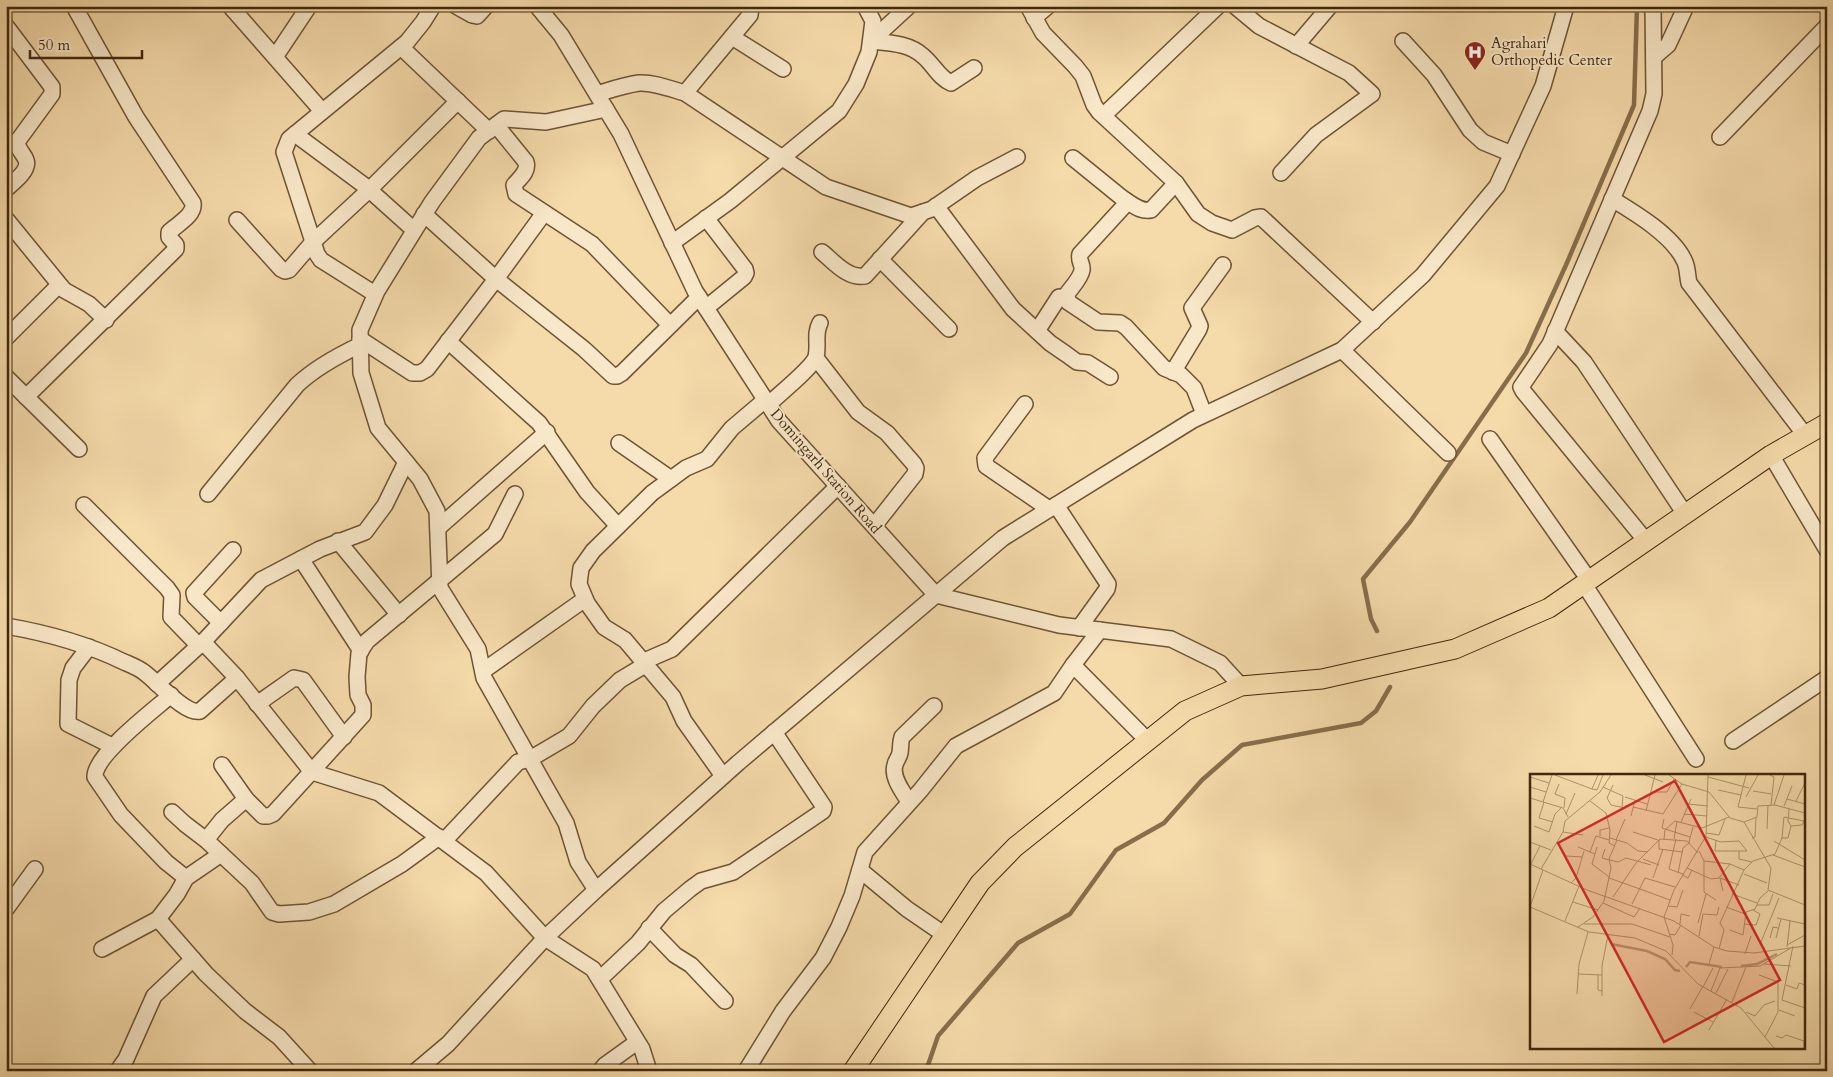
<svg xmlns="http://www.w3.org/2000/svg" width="1833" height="1077" viewBox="0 0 1833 1077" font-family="Cardo,serif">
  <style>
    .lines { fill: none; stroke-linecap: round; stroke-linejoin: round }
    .stream { stroke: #876e4b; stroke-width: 4.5 }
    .minor-casing { stroke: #6d5434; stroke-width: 18 }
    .major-casing { stroke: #40280d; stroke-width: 21 }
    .minor { stroke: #f8e7c8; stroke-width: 15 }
    .major { stroke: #f5daaa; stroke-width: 19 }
    .labels { text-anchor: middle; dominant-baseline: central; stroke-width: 4; stroke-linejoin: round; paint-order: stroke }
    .poi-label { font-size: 15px; fill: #40280d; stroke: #f8e7c8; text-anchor: start }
    .street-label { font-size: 15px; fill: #40280d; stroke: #f8e7c8 }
    .inset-river { fill: none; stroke: #b79d75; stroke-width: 2.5 }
    .inset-road { fill: none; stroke: #ad936b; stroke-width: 1 }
    .view { fill: #d62828; fill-opacity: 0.15; stroke: #d62828; stroke-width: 2.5 }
    .inset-edge { fill: none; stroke: #40280d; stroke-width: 2.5 }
  </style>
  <rect width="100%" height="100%" fill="#f5daaa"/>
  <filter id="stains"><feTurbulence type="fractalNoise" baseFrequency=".004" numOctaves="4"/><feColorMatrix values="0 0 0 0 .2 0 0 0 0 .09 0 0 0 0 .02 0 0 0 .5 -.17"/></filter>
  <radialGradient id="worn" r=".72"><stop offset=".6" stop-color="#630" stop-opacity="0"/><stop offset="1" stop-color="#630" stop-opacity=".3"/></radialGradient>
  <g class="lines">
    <!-- stream -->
    <g class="stream">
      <polyline points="1377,631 1371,619 1363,579 1410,522 1526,353 1566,265 1634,105 1637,6"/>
      <polyline points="926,1071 938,1036 1018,943 1070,914 1116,850 1164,823 1202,780 1242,745 1361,723 1376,711 1390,687"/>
    </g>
    <!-- minor casing -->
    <g class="minor-casing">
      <g id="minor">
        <polyline points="230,6 322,111"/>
        <polyline points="456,6 472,15 477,16 486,6"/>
        <polyline points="537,6 561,35 621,134 695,291 779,421 936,595 1059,625 1171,639 1220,663 1241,686"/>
        <polyline points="1028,6 1043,33 1075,66 1083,76 1094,105 1099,112 1176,183 1198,214 1212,223 1232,230 1255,218 1261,217 1373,322"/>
        <polyline points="1235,6 1259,26 1349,73 1372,94 1316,135 1281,173"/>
        <polyline points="1034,18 1048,6"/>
        <path d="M6 26 52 87V94L17 142C18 150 24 154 26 160 30 170 13 183 6 189"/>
        <polyline points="732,37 783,69"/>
        <path d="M871 41C889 43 909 43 923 56 933 64 939 78 951 83L974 68"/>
        <polyline points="871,41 909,6"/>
        <polyline points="1403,41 1434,75 1470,130 1483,142 1512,154"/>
        <polyline points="1296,46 1330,6"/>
        <polyline points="401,47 489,131"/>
        <polyline points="275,57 309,6"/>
        <polyline points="1654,57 1668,45 1686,6"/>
        <polyline points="685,93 750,15 751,6"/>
        <path d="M597 94C610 90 624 85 639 83 653 82 671 89 685 93L826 187 911 216 932 209 977 178 1017 157"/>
        <polyline points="1104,115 1218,6"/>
        <path d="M496 125 526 162C529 171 520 178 514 185L516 194 592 244 670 325"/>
        <polyline points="295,134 365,186 414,230"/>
        <polyline points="1720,137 1827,26"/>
        <path d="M1073 158 1121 197 1125 200V205L1080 254C1078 261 1083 264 1082 270 1081 278 1071 288 1067 294L1068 302 1098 322 1120 323 1126 327 1164 368 1181 375 1194 388 1204 414"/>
        <path d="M1612 199C1635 213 1672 235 1684 260 1688 267 1687 275 1689 283L1805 435"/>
        <path d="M1125 200C1133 205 1141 212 1151 210L1176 183"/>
        <polyline points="936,206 1013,309 1050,343 1066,354 1077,362 1088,363 1110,377"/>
        <polyline points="424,214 496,279 584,349 613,376 617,376 622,373 699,297"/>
        <polyline points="6,219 64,290 89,304 106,320"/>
        <polyline points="237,220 281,269 285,271 289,270 313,242 369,190 458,101"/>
        <polyline points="672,243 730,201 839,111 856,84 869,52 873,21 865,6"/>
        <path d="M822 252C834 262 848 279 865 276L923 212"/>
        <polyline points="880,259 949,329"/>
        <polyline points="375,294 321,260 317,254 284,152 289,139 407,42 423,22 433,6"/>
        <polyline points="706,308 744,277 746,273 745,269 706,218"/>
        <polyline points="1037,331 1059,297"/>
        <polyline points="1555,331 1584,362 1685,514"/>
        <polyline points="6,338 59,285"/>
        <polyline points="360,339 412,373 420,373 427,369 496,279 544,213"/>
        <polyline points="448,341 539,423 587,492 618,526"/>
        <polyline points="1342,350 1448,453"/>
        <polyline points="816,358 858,412 887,433 914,464 916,468 915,474 874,526"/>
        <polyline points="1173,372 1199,329 1200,326 1192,308 1223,265"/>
        <polyline points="6,377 79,449"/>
        <path d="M26 397 176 249V245L169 237V232C178 224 195 215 193 203L136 117 74 6"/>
        <polyline points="1025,404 985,458 986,466 1049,509"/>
        <path d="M768 405C778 395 812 368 816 357 819 345 814 334 820 323"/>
        <polyline points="1490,439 1589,580"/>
        <polyline points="619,443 671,479"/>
        <polyline points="1771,455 1827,550"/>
        <path d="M208 494 297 385C315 368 337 356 360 345"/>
        <polyline points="84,505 167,588 172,595 171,617 199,646"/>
        <polyline points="1056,505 1108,584 1107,589 1079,628"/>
        <polyline points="438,528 547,432"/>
        <polyline points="338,541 399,615"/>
        <polyline points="1646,541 1523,391 1521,387 1550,344 1650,111 1654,94 1653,6"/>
        <polyline points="301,559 361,651"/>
        <polyline points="1584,584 1696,759"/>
        <polyline points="221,623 195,597 194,593 233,550"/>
        <path d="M6 626C47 633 87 644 124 662 131 665 139 668 145 673 157 682 186 715 200 711L237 678"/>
        <polyline points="203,642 237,678 312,772 379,793 486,873 545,938 593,969 642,1049 649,1071"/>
        <polyline points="89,647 73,668 69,680 68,724 112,746"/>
        <polyline points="642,662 672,649 838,486"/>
        <polyline points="1073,665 1147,740"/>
        <polyline points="483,671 585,599"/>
        <polyline points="157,684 203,642 261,580 320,549 365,532 385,505 406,462"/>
        <path d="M171 695C154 710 94 755 95 777L121 815 166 862 186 878"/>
        <polyline points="257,704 294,678 303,680 344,737"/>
        <polyline points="1733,741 1827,678"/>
        <polyline points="222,765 246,799 263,816 268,816 273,814 363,715 363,705 358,695 357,677 359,653 367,641 495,534 515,494"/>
        <polyline points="723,776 684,721 673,697 625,640 604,627 587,603 579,584 581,568 593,551 652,493 686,468 707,459 732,428 765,400"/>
        <path d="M909 802C903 792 891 777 895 765 896 760 899 758 900 753 901 747 900 743 902 737L934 706"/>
        <polyline points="172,812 185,824 206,840 252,883 272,912 279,914 309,912 334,904 402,864 439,837"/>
        <polyline points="206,840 222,820 246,799"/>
        <polyline points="444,841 518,762 530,759 569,736 593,706 620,680 645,665"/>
        <polyline points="860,870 907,909 945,935"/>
        <polyline points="596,890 578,862 566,823 484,678 478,649 440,588 437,511 420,479 378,428 361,373 360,330 377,291 432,202 479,138 504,119 546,122 606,109"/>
        <polyline points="6,909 35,869"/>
        <polyline points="158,919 206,974 245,1011 279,1037 310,1071"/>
        <polyline points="649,928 675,955 691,965 725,1001"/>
        <polyline points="102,949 158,919 177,894 186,878 221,854"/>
        <polyline points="600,979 638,943 664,911 690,889 701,881 733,872 823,811 824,807 774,732"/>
        <polyline points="119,1069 126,1059 154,996 193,959"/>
        <polyline points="416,1071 448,1044 545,938 596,890 738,763 1003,538 1193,420 1342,350 1423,275 1497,186 1543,86 1566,6"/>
        <polyline points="600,1071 605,1065 637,1042"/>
        <polyline points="746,1071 783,1011 823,958 839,927 852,896 865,852 920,791 956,746 1054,693 1073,665 1100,630"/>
      </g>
    </g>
    <!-- major casing -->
    <g class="major-casing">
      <polyline id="major" points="853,1071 980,883 1015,847 1185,711 1241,686 1322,679 1455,649 1549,608 1771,455 1827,423"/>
    </g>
    <!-- minor -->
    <use href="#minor" class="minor"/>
    <!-- major -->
    <use href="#major" class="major"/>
  </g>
  <!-- icons -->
  <defs>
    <g id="hospital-pin" transform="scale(1.125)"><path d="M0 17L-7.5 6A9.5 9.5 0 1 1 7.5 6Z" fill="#8f2418" stroke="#f8e7c8"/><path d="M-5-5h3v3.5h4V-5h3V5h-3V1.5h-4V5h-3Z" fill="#fff"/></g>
  </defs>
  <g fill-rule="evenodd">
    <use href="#hospital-pin" x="1475" y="52"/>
  </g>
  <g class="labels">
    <!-- poi labels -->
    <g class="poi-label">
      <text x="1491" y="43">Agrahari<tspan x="1491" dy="17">Orthopedic Center</tspan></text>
    </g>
    <!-- street labels -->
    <g class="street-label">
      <text transform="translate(826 471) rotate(49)">Domingarh Station Road</text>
    </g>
  </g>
  <!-- overview -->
  <g transform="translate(1530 774)">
    <rect width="275" height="275" fill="#f5daaa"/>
    <path class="inset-river" d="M81 170 117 177 135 185 145 196 150 197M211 192 227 190 247 180M156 193 160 188 192 193"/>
    <path class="inset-road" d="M25 1 62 15 68 1M115 1 133 8M139 1 152 10 179 18 200 44 214 48 241 94 238 116 275 131M216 1 208 33 227 35M240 1 244 3 241 31M0 3 19 9M178 3 219 14M29 10 25 20 35 24 34 34M83 11 77 24 81 31 95 34 96 31M0 13 16 18M73 13 93 22 92 33M62 15 67 16 73 1M188 16 211 21M223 17 241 20M122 18H137L144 5M95 23 117 30M216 23 228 1M0 24 33 34 38 43M257 25 275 30M60 27 76 39 80 56 79 69 85 72M266 27 275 9M13 28 22 1M14 28 9 44 23 48M158 30 178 32M244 31 254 1M254 32 262 12M103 33 133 40 152 10M116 37 125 1M36 40 45 19M154 40 177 42M101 42 105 26M134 45 132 54 160 63M151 48 161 25M214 48 227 43 228 32 245 31 275 39M4 52 19 58 25 40 31 34M261 52 272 51 275 45M237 55 238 31M33 58 53 61M103 58 128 66M176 59 189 61 195 45M70 62V56L79 54M176 63 191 68 209 67 217 77H185L186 66M80 64 97 69 108 77 118 78M222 64 225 63 226 44M252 64 254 43 274 47M134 65 135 56 145 47 172 54 199 43M144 65 147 47M146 65 139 95 153 100M86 66 95 45M129 66V75L153 78M244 67 275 86M0 68 21 76M159 68 163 53M48 73 65 80M67 73 62 90 79 103M75 75 72 84 88 88 96 84 121 91M169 77 174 87V118L186 126M209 77V85L222 88M60 78 66 62 79 66M243 81 275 93M36 82 52 83M113 85 129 91M0 90 57 116 144 147 184 173 197 177 224 179 275 172M1 90 10 72M200 90 214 96 223 87 245 80 252 64H258L261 52 258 47 259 35M157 94 181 105 189 104 200 90 174 87M11 95 33 58 35 47 70 18 81 1M148 99 153 74 160 68M214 100 237 109M152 101 158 104 162 96M79 104 110 115M123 104 133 75M41 109 46 104 54 77M110 115 140 126M193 117 190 104 209 111M202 120 227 129M83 123 106 89 130 65 157 67 168 79M43 128 68 136M73 129 104 143 110 134M102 130 115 104 145 113M227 131H239L243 120M138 132 147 133 153 116M0 133 13 96M0 133 59 158 105 164 136 177 168 210 211 234 244 274M196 133 215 140M247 144 275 150M35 147 49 112M168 149 176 120M54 150H102L140 163M150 150 151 140 160 142M214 150 226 151 230 140 223 136M48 153 63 143 74 127 81 94 79 85 87 66M200 156 213 161 216 138 225 135 230 124 238 117M139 160 145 161 151 151M169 162 173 140 187 141 189 133M240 164 243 153 248 154M246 164 251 145M231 168 249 124M257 171 275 161M263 172 252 226 275 234M257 173 260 147M189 175 194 156 190 149 214 96M215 180 221 162M142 181 143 171 134 143 144 116 176 62 178 1M179 190 184 173M234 190 261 192M48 200 72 201M68 201V216L72 217M229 201 248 208V238L235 263M256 211 267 215 269 209 275 211M173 213 183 194M181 217 190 194 230 192 261 174M186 219 198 195M47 220 49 190 58 158M72 222V192L78 161M202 228 216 193M160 235 173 212M249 236 265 242M164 238 183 248M216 238 225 242 234 231 245 227M179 256 197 225M246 262 252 264 256 261 274 267V274"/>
    <path class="view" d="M145 7 250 206 134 268 28 69Z"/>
    <rect width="275" height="275" class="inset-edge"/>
  </g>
  <!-- margin -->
  <rect width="1833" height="1077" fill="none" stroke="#f5daaa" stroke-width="25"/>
  <rect x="8" y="8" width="1818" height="1062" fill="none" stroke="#40280d" stroke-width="2.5"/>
  <rect x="12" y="12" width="1808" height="1052" fill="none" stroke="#40280d"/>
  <!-- scale -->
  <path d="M30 50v8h112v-8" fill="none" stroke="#40280d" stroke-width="2.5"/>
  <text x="38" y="50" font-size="15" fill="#40280d" stroke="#f8e7c8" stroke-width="4" paint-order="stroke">50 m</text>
  <rect width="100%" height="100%" filter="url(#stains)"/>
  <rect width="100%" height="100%" fill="url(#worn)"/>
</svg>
